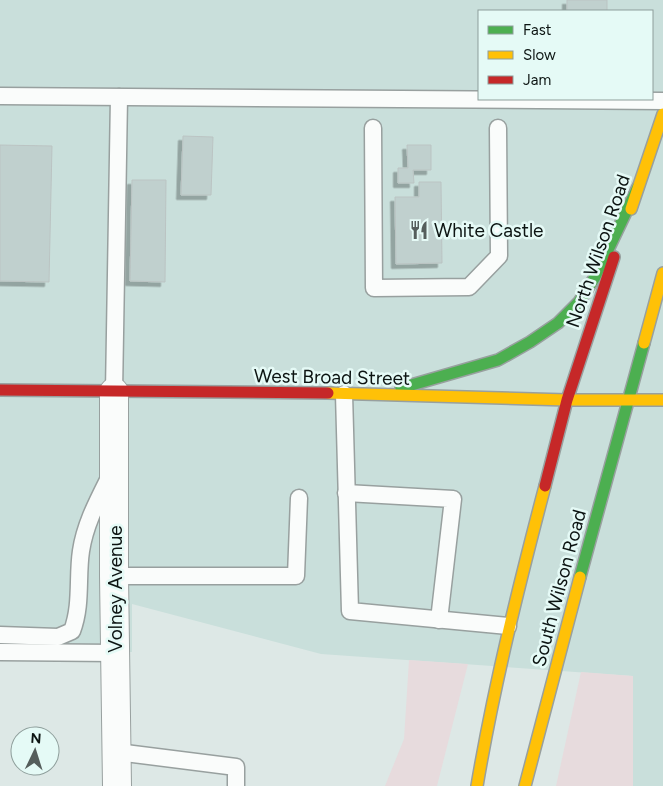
<svg xmlns="http://www.w3.org/2000/svg" width="663" height="786" viewBox="0 0 663 786" font-family="Figtree,sans-serif">
  <style>
    .built { fill: #c9dfdb; fill-rule: evenodd }
    .green { fill: #e7dbdd }
    .building { fill: #c0d0ce; stroke: #bbc4c3; filter: url(#shadow) }
    .lines { fill: none; stroke-linecap: round; stroke-linejoin: round }
    .lane-casing { stroke: #98a09f; stroke-width: 19 }
    .street-casing { stroke: #98a09f; stroke-width: 30 }
    .fast-casing { stroke: #98a09f; stroke-width: 14 }
    .slow-casing { stroke: #98a09f; stroke-width: 14 }
    .jam-casing { stroke: #98a09f; stroke-width: 14 }
    .lane { stroke: #fafcfb; stroke-width: 16 }
    .street { stroke: #fafcfb; stroke-width: 28 }
    .fast { stroke: #4caf50; stroke-width: 11 }
    .slow { stroke: #ffc107; stroke-width: 11 }
    .jam { stroke: #c62828; stroke-width: 11 }
    .labels { text-anchor: middle; dominant-baseline: central; stroke-width: 5; stroke-linejoin: round; paint-order: stroke }
    .poi-label { font-size: 19px; fill: #0c1412; stroke: #e5faf6; text-anchor: start }
    .street-label { font-size: 19px; fill: #0c1412; stroke: #e5faf6 }
  </style>
  <defs>
    <filter id="shadow"><feDropShadow dx="-4.5" dy="4.5" stdDeviation="0" flood-color="#0004"/></filter>
  </defs>
  <rect width="100%" height="100%" fill="#dde8e6"/>
  <!-- built -->
  <path class="built" d="M0 0H663V786H633L632 676 321 654 132 604V652L0 651ZM479 11H652V99H479Z"/>
  <!-- green -->
  <g class="green">
    <polygon points="409,660 468,664 437,786 385,786 404,739"/>
    <polygon points="581,672 633,676 633,786 556,786"/>
  </g>
  <!-- building -->
  <g class="building">
    <rect x="567" y="0" width="40" height="11"/>
    <polygon points="183,136 213,137 211,195 181,195"/>
    <polygon points="0,145 52,146 49,282 0,281"/>
    <polygon points="407,145 431,145 431,170 413,170 414,183 398,183 398,168 408,168"/>
    <polygon points="132,180 166,180 165,282 130,281"/>
    <polygon points="419,182 441,182 442,263 396,264 395,197 419,197"/>
  </g>
  <g class="lines">
    <!-- lane casing -->
    <g class="lane-casing">
      <g id="lane">
        <polyline points="0,96 663,101"/>
        <polyline points="373,128 374,288 469,287 499,256 498,128"/>
        <polyline points="114,392 119,97"/>
        <polyline points="344,394 350,611 508,626"/>
        <polyline points="346,493 453,499 439,620"/>
        <polyline points="114,576 296,576 299,498"/>
        <path d="M0 635 58 637 72 631C82 605 77 577 81 551 85 524 98 500 110 476"/>
        <polyline points="0,652 115,653"/>
        <polyline points="117,752 236,767 236,786"/>
      </g>
    </g>
    <!-- street casing -->
    <g class="street-casing">
      <polyline id="street" points="114,392 114,576 117,786"/>
    </g>
    <!-- fast casing -->
    <g class="fast-casing">
      <g id="fast">
        <polyline points="401,388 498,360 530,342 558,323 579,302 595,277 638,187"/>
        <polyline points="580,577 644,343"/>
      </g>
    </g>
    <!-- slow casing -->
    <g class="slow-casing">
      <g id="slow">
        <polyline points="631,209 663,114"/>
        <polyline points="644,343 663,273"/>
        <polyline points="328,393 567,400 663,400"/>
        <path d="M477 786C494 685 519 585 545 486"/>
        <polyline points="525,786 580,577"/>
      </g>
    </g>
    <!-- jam casing -->
    <g class="jam-casing">
      <g id="jam">
        <polyline points="0,390 328,393"/>
        <polyline points="545,486 567,400 614,257"/>
      </g>
    </g>
    <!-- lane -->
    <use href="#lane" class="lane"/>
    <!-- street -->
    <use href="#street" class="street"/>
    <!-- fast -->
    <use href="#fast" class="fast"/>
    <!-- slow -->
    <use href="#slow" class="slow"/>
    <!-- jam -->
    <use href="#jam" class="jam"/>
  </g>
  <!-- icons -->
  <defs>
    <g id="restaurant-bare" transform="scale(1.5)"><path d="M-5-6h1v4h1v-4h1v4h1v-4h1v5L-1.5 .5V6h-2V.5L-5-1ZM5-6V6H3V1.5H1.5Q1.5-4 5-6Z" fill="#555e5c" stroke="#e5faf6" stroke-width="2.5" paint-order="stroke"/></g>
  </defs>
  <g fill-rule="evenodd">
    <use href="#restaurant-bare" x="419" y="230"/>
  </g>
  <g class="labels">
    <!-- poi labels -->
    <g class="poi-label">
      <text x="434" y="230">White Castle</text>
    </g>
    <!-- street labels -->
    <g class="street-label">
      <text transform="translate(598 251) rotate(-71)">North Wilson Road</text>
      <text transform="translate(332 377) rotate(1)">West Broad Street</text>
      <text transform="translate(559 588) rotate(-75)">South Wilson Road</text>
      <text transform="translate(115 589) rotate(-90)">Volney Avenue</text>
    </g>
  </g>
  <!-- legend -->
  <rect x="478" y="10" width="175" height="90" fill="#e5faf6" stroke="#8e9e9b"/>
  <rect x="488" y="26" width="25" height="8" fill="#4caf50" stroke="#8e9e9b"/>
  <text x="523" y="35" font-size="15" fill="#0c1412">Fast</text>
  <rect x="488" y="51" width="25" height="8" fill="#ffc107" stroke="#8e9e9b"/>
  <text x="523" y="60" font-size="15" fill="#0c1412">Slow</text>
  <rect x="488" y="76" width="25" height="8" fill="#c62828" stroke="#8e9e9b"/>
  <text x="523" y="85" font-size="15" fill="#0c1412">Jam</text>
  <!-- north arrow -->
  <g transform="translate(35 751) rotate(4)"><circle r="24" fill="#e5faf6" stroke="#8e9e9b"/>
  <path d="M0-4L9 19L0 12L-9 19Z" fill="#555e5c"/>
  <text y="-8" font-size="14" font-weight="bold" text-anchor="middle" fill="#0c1412">N</text>
  </g>
</svg>
